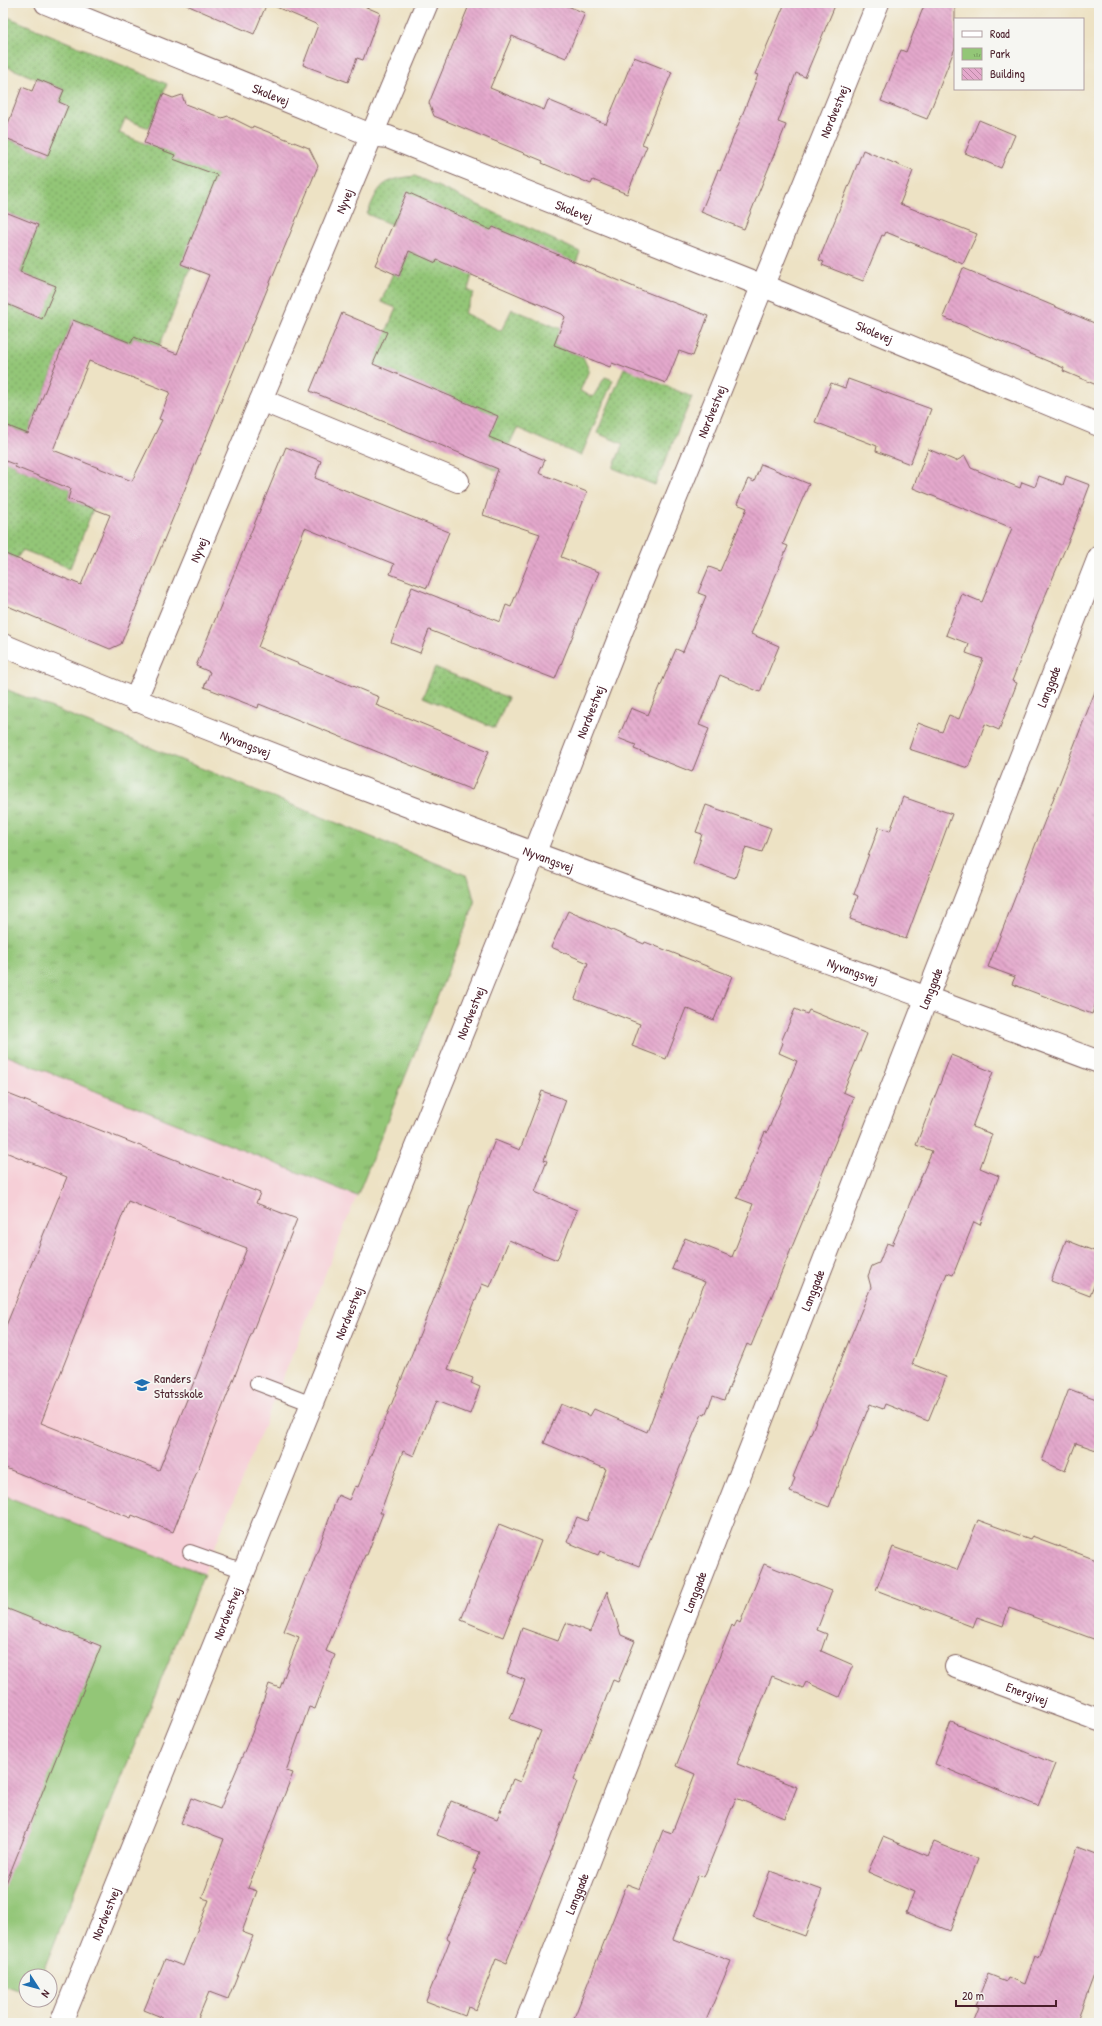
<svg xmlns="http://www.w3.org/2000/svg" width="1102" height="2026" viewBox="0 0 1102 2026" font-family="'Patrick Hand',sans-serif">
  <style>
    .built { fill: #f6cfd7 }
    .grass { fill: url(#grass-dots); stroke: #6e7251 }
    .park { fill: url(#park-tufts); stroke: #6e7251 }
    .pitch { fill: #93c677; stroke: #6e7251 }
    .building { fill: url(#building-back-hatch); fill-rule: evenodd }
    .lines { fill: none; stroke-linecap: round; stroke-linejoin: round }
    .lane-casing { stroke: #836361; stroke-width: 16 }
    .street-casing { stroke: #836361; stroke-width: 24 }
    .lane { stroke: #fff; stroke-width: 14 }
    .street { stroke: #fff; stroke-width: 22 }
    .labels { text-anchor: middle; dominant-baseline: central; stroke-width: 3.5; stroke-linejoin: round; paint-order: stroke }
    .street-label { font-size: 13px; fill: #4a1f2b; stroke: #f6f6f2 }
    .poi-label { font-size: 13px; fill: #4a1f2b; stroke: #f6f6f2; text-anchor: start }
  </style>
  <defs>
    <pattern id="grass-dots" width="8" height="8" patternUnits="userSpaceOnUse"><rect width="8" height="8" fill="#93c677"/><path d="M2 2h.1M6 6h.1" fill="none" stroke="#7aa062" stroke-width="1.8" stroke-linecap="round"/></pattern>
    <pattern id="park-tufts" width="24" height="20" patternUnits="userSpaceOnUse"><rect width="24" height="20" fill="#93c677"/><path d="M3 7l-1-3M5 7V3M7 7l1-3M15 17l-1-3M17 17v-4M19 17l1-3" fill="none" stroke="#7aa062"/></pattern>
    <pattern id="building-back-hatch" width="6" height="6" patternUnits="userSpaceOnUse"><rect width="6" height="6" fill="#e4a8cc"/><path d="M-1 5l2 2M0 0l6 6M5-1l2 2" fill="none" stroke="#bb88a6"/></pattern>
  </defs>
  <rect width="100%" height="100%" fill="#f6f6f2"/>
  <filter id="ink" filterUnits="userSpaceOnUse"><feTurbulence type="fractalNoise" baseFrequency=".025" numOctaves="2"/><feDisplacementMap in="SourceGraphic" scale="8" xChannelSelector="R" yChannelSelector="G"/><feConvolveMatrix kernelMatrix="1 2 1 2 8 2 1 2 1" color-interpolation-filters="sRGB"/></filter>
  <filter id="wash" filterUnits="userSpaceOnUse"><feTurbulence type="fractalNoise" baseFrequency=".012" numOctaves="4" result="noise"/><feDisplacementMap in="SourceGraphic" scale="16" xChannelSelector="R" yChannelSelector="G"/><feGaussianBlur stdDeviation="0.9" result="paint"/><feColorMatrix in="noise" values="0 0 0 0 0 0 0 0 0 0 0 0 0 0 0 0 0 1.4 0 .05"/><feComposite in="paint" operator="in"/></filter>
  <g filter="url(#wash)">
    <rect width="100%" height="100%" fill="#ede2c4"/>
    <!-- built -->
    <polygon class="built" points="3,688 468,876 475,904 41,1976 26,1976 26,1993 3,1985"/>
    <!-- grass -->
    <g class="grass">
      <polygon points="3,15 167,84 149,128 125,119 119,133 144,143 177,149 174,159 227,169 207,200 182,264 191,268 159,347 134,337 131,343 73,320 28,434 3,424 3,311 6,304 23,311 55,286 20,272 38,225 10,214 3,214 3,137 48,155 59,102 64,90 3,65"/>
      <path d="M415 176 580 252 576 263 493 227 472 275 468 290 474 293 464 313 501 331 512 309 561 329 554 345 583 357 589 370 580 391 593 397 605 377 613 380 581 456 517 428 497 471 479 461 497 416 373 364 396 308 381 302 393 273 399 276 412 245 426 251 423 257 436 263 439 256 407 193 392 225 367 214C380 184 381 180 415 176Z"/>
      <polygon points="624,368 692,397 655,485 613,468 623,444 597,433"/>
      <polygon points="3,460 16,465 15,467 71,489 68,499 93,509 70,568 23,550 16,559 3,553"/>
      <polygon points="435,667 508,698 495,728 423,697"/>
    </g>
    <!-- park -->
    <polygon class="park" points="3,688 468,876 475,904 357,1196 3,1054"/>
    <!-- pitch -->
    <polygon class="pitch" points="3,1495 204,1574 41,1976 26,1976 26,1993 3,1985"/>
    <g id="blocks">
      <!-- building -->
      <g class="building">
        <polygon points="182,3 267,3 254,34"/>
        <polygon points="267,3 357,3 380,13 363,60 357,58 348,82 303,65 318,25"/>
        <polygon points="470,3 560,3 585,13 566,58 512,36 490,88 544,110 548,100 606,124 634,57 672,72 642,144 647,146 627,194 593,180 591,184 542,163 543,161 434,116 429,103"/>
        <polygon points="785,3 836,3 805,77 796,73 778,122 786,125 744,229 701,212 718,170 720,171 758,75 755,74"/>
        <polygon points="925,3 955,3 955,48 927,119 881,101 901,50 906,52"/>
        <polygon points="37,79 64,90 59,102 68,106 48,155 3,137 22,87 32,91"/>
        <path d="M163 94 173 98 182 95 185 104 222 118 228 116 252 128 253 126 309 148 318 166 121 644 110 649 3 604V553L81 585 110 515 68 499 71 489 15 467 16 465 3 460V424L28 434 73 320 131 343 134 337 177 354 209 275 181 264 217 175 173 159 175 155 144 143ZM89 361 170 392 159 419 162 420 132 481 53 450Z"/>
        <polygon points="979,120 1015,135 1001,168 965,153"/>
        <polygon points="863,150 913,171 900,204 977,234 963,264 886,232 884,236 882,235 863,281 822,265 824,262 819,260"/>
        <polygon points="407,192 491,230 493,227 641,290 708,316 693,356 679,351 666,383 612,363 610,367 554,345 565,317 562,314 437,260 436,263 409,251 399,276 375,265"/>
        <polygon points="3,211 38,225 20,272 56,286 42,319 7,304 3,309"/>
        <polygon points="963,268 1099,325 1099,386 1063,371 1064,368 943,317"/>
        <polygon points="342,313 387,332 373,364 498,416 489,437 545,460 539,473 587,492 561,557 599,572 555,679 429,630 420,653 391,642 412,587 500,622 506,605 511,607 540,534 483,515 498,469 310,391"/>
        <polygon points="848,379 931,409 910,464 876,451 877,446 815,422 831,383 845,388"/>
        <polygon points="286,447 321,461 315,478 449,532 427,588 390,574 394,564 305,528 258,647 379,697 376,705 489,751 472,790 259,704 258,708 204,687 210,672 196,666"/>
        <polygon points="928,449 956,461 965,456 971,468 1020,488 1022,482 1035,487 1039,476 1063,485 1066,476 1090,485 1071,535 1032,627 1033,627 1012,681 1017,683 999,730 985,724 968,768 909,749 918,723 942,732 949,715 959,719 983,659 966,653 969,644 946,635 962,594 982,602 1012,528 913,488"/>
        <polygon points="761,464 809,484 783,544 788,546 751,634 779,646 760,692 720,675 699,725 709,729 692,772 634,749 636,745 618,738 631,708 648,715 676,649 683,652 706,596 698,593 709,567 720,571 747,508 737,504 748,479 754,482"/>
        <polygon points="1096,689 1099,689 1099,994 1092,1014 1012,984 1015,977 988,967"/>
        <polygon points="903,797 952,814 906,939 850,919 858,896 854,894 879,827 890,831"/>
        <polygon points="706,805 771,828 762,852 746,847 735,878 693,863 702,834 696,832"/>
        <polygon points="568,911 644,944 645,942 732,976 714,1020 686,1008 666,1059 632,1046 640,1024 575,999 588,963 551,947"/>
        <polygon points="795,1009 807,1014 809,1010 867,1034 843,1092 854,1097 751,1346 747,1344 724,1400 713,1396 705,1415 702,1414 639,1566 600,1551 598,1555 567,1542 577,1517 587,1521 606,1469 544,1443 561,1404 590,1416 594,1409 647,1432 705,1282 672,1269 685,1238 732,1257 753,1204 737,1198 765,1132 767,1133 797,1061 779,1053 783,1043 781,1042"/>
        <polygon points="951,1055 993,1072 972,1127 992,1134 980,1168 999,1176 980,1225 974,1222 953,1275 947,1273 912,1364 946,1377 928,1421 885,1404 883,1409 870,1404 829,1507 790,1492 795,1478 793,1477 871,1287 868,1276 872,1266 879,1263 887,1243 892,1245 932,1151 916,1145"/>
        <polygon points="542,1091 566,1100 544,1160 547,1161 535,1192 577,1210 557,1260 509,1240 490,1287 482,1284 448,1369 473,1378 471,1383 480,1387 470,1414 436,1401 414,1456 403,1451 380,1513 383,1513 367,1555 365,1555 326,1651 335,1655 315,1709 309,1707 286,1771 293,1773 248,1888 257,1891 242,1932 253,1936 228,1999 209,1992 196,2023 176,2023 144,2010 165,1959 183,1966 209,1900 202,1898 224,1839 181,1823 191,1798 220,1809 252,1733 269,1684 280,1688 299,1637 284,1631 306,1576 308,1576 338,1495 349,1500 355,1486 358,1487 446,1269 495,1140 520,1150"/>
        <path d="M3 1092 260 1193 256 1203 297 1219 173 1532 132 1515 131 1518 3 1467V1333L67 1177 3 1151ZM128 1201 247 1248 159 1470 41 1423Z"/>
        <polygon points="1066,1240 1099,1253 1099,1273 1090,1296 1051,1281"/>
        <polygon points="1069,1389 1099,1400 1099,1451 1076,1443 1065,1471 1042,1461"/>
        <polygon points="978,1520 1030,1539 1032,1536 1099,1561 1099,1641 1009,1608 1003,1626 977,1617 973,1627 876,1590 893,1547 957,1570"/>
        <polygon points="499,1524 541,1541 503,1637 461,1620"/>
        <polygon points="764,1564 832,1591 817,1630 827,1634 821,1651 853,1665 839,1697 806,1682 803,1688 772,1676 737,1764 797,1787 785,1818 736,1798 704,1877 698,1875 673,1939 731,1961 705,2023 572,2023 627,1884 640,1889 663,1830 672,1833 695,1774 676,1766 732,1625 734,1627 737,1621 740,1623"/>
        <polygon points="607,1591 621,1635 635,1641 618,1682 613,1680 574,1780 577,1782 550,1853 551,1854 506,1963 496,1959 476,2010 468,2007 465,2016 426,2001 450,1940 447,1938 476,1870 473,1869 480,1852 437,1835 451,1801 497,1819 513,1779 520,1782 541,1731 510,1719 525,1680 507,1673 522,1628 558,1641 566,1623 590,1632"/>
        <polygon points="3,1607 101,1646 4,1888 3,1888"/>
        <polygon points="951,1722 1055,1764 1038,1806 935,1764"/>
        <polygon points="883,1837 928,1856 934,1842 978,1859 950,1931 906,1913 914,1892 868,1872"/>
        <polygon points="1078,1847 1099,1855 1099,1962 1076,2023 973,2023 979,2008 975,2006 988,1974 1006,1981 1008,1977 1025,1984 1035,1956 1038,1958"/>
        <polygon points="770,1871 822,1890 805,1936 753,1917"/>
      </g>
    </g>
  </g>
  <g filter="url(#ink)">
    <use href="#blocks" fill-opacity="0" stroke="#836361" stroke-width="1"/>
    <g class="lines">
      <!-- lane casing -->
      <g class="lane-casing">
        <g id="lane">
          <polyline points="257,1383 312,1404"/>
          <polyline points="190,1552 244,1571"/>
        </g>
      </g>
      <!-- street casing -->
      <g class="street-casing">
        <g id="street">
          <path id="s1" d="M46 3 371 135 388 137 781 293 1099 425"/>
          <polyline points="261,400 458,481"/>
          <path id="s2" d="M3 645C363 797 733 924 1099 1062"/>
          <path id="s3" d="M135 701 427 3"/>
          <path id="s4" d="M956 1667 1099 1720"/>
          <path id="s5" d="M61 2023 526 875 622 630 878 3"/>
          <path id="s6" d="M526 2023 1099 557"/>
        </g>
      </g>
      <!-- lane -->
      <use href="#lane" class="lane"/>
      <!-- street -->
      <use href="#street" class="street"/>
    </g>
  </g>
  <!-- icons -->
  <defs>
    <g id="school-bare" transform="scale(1.2)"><path d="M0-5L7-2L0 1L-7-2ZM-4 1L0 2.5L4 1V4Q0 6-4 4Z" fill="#1f6fb2" stroke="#f6f6f2" stroke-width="2.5" paint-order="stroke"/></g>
  </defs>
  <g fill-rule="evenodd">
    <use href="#school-bare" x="142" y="1385"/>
  </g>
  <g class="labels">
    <!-- street labels -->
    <g class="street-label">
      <text stroke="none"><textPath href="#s1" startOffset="243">Skolevej</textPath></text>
      <text stroke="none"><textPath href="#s5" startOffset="2062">Nordvestvej</textPath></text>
      <text stroke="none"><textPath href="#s3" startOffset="542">Nyvej</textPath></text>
      <text stroke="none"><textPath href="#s1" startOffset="568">Skolevej</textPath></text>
      <text stroke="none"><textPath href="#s1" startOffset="892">Skolevej</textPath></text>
      <text stroke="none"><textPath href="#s5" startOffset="1738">Nordvestvej</textPath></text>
      <text stroke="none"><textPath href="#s3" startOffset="164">Nyvej</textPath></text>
      <text stroke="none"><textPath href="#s6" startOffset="1435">Langgade</textPath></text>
      <text stroke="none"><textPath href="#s5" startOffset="1414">Nordvestvej</textPath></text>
      <text stroke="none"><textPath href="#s2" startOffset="262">Nyvangsvej</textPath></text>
      <text stroke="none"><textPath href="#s2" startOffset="586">Nyvangsvej</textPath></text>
      <text stroke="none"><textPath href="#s2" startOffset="910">Nyvangsvej</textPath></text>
      <text stroke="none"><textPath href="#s6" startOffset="1111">Langgade</textPath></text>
      <text stroke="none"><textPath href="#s5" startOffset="1090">Nordvestvej</textPath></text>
      <text stroke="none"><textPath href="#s6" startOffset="787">Langgade</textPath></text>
      <text stroke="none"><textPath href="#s5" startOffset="766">Nordvestvej</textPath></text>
      <text stroke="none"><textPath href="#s6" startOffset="463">Langgade</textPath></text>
      <text stroke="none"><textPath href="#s5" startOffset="442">Nordvestvej</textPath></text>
      <text stroke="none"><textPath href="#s4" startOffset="76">Energivej</textPath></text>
      <text stroke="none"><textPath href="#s6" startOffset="139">Langgade</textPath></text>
      <text stroke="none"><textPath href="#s5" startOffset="118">Nordvestvej</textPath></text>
    </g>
    <!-- poi labels -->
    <g class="poi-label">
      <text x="154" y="1378">Randers<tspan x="154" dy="15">Statsskole</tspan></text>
    </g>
  </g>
  <!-- margin -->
  <rect width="1102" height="2026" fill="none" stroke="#f6f6f2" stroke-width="16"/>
  <!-- legend -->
  <rect x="954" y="18" width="130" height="72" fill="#f6f6f2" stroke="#b1a0a2"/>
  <rect x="962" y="31" width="20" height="6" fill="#ffffff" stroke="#b1a0a2"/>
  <text x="990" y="38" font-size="12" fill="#4a1f2b">Road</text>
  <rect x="962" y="48" width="20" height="12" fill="url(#park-tufts)" stroke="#b1a0a2"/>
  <text x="990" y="58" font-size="12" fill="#4a1f2b">Park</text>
  <rect x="962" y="68" width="20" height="12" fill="url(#building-back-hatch)" stroke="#b1a0a2"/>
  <text x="990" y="78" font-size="12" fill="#4a1f2b">Building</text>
  <!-- north arrow -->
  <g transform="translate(38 1988) rotate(126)"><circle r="19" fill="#f6f6f2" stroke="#b1a0a2"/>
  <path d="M0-3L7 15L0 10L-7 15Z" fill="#1f6fb2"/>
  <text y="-6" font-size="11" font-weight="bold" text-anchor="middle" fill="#4a1f2b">N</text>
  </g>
  <!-- scale -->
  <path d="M956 2000v6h100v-6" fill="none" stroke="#4a1f2b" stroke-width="2"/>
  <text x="962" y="2000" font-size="12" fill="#4a1f2b" stroke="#f6f6f2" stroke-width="3" paint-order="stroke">20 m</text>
</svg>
